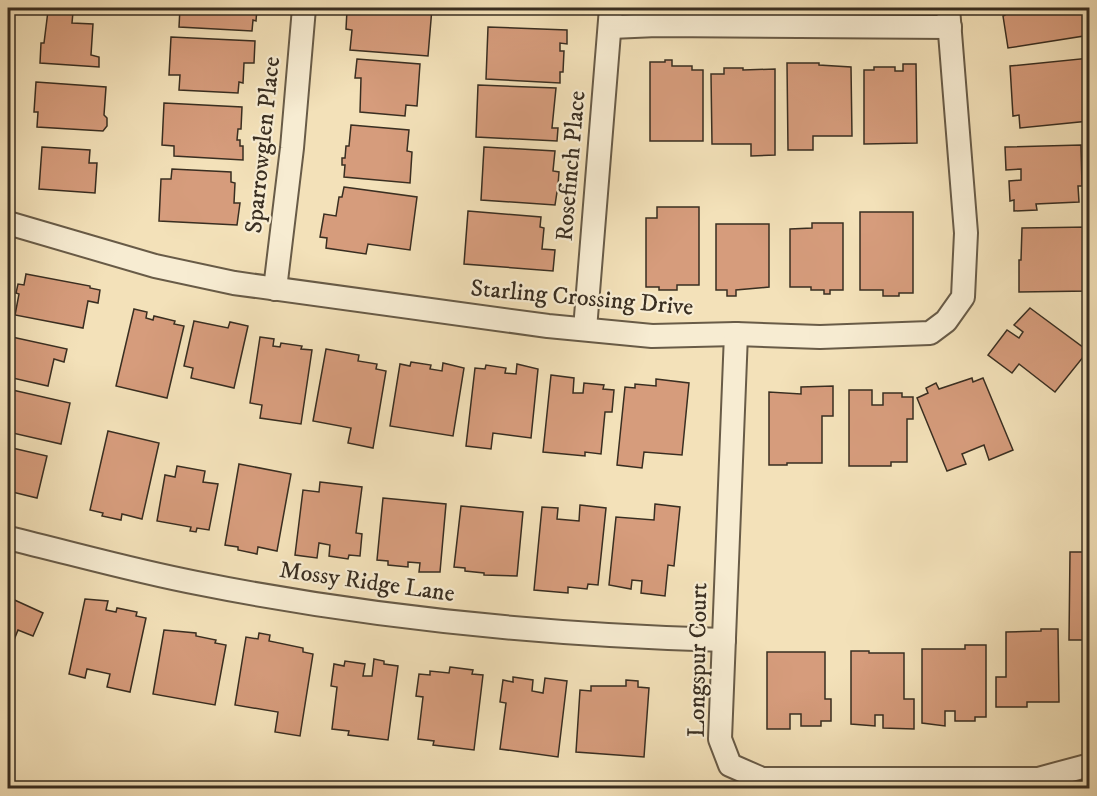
<svg xmlns="http://www.w3.org/2000/svg" width="1097" height="796" viewBox="0 0 1097 796" font-family="'IM FELL DW Pica',serif">
  <style>
    .building { fill: #d69c7c; stroke: #392e21; stroke-width: 1.5 }
    .lines { fill: none; stroke-linecap: round; stroke-linejoin: round }
    .street-casing { stroke: #685b47; stroke-width: 26 }
    .street { stroke: #f7ecd2; stroke-width: 22 }
    .labels { text-anchor: middle; dominant-baseline: central; stroke-width: 4.5; stroke-linejoin: round; paint-order: stroke }
    .street-label { font-size: 24px; fill: #392e21; stroke: #f7ecd2 }
  </style>
  <rect width="100%" height="100%" fill="#f3e1b9"/>
  <filter id="stains"><feTurbulence type="fractalNoise" baseFrequency=".00333" numOctaves="4"/><feColorMatrix values="0 0 0 0 .2 0 0 0 0 .09 0 0 0 0 .02 0 0 0 .5 -.17"/></filter>
  <radialGradient id="worn" r=".72"><stop offset=".6" stop-color="#630" stop-opacity="0"/><stop offset="1" stop-color="#630" stop-opacity=".3"/></radialGradient>
  <!-- building -->
  <g class="building">
    <polygon points="180,8 257,8 256,21 253,20 252,31 179,27"/>
    <polygon points="350,8 432,8 428,56 350,50 352,30 346,29 347,10 350,10"/>
    <polygon points="486,8 560,8 559,14 485,11"/>
    <polygon points="1004,8 1076,8 1077,11 1089,10 1090,35 1008,48 1003,16 1005,15"/>
    <polygon points="48,11 73,12 72,23 93,24 91,55 99,57 99,67 40,63 41,43 44,43"/>
    <polygon points="488,27 567,30 567,44 560,43 560,51 564,51 563,72 560,72 560,83 486,79"/>
    <polygon points="171,37 255,41 254,63 244,63 243,83 239,82 238,93 179,90 180,75 169,75"/>
    <polygon points="1090,58 1090,81 1085,82 1089,121 1020,128 1019,115 1013,116 1010,66"/>
    <polygon points="357,59 420,64 417,106 406,105 405,116 360,112 361,78 355,78"/>
    <polygon points="665,60 672,60 672,66 692,66 692,70 703,70 703,141 650,141 650,62 665,62"/>
    <polygon points="787,63 819,63 819,65 851,67 852,136 813,136 813,150 788,150"/>
    <polygon points="903,64 916,64 917,143 864,144 864,70 874,70 874,67 895,67 895,71 903,71"/>
    <polygon points="724,68 743,68 743,70 775,69 775,155 751,156 751,144 712,144 711,74 724,74"/>
    <polygon points="36,82 106,87 104,115 107,118 107,126 103,131 37,127 38,112 34,112"/>
    <polygon points="478,85 556,88 552,128 558,128 557,141 476,137"/>
    <polygon points="164,103 242,107 241,129 238,129 237,140 240,140 240,146 243,146 243,160 174,156 174,146 162,145"/>
    <polygon points="351,125 409,130 407,151 412,152 410,183 344,177 345,165 342,165 342,158 345,158 346,146 349,146"/>
    <polygon points="1081,145 1082,186 1078,186 1079,202 1036,204 1037,210 1014,211 1014,200 1010,201 1009,181 1021,180 1021,169 1006,170 1005,147"/>
    <polygon points="42,147 90,150 89,163 97,163 95,193 39,189"/>
    <polygon points="484,147 555,151 553,171 559,172 558,185 563,185 563,192 557,192 555,205 481,200"/>
    <polygon points="172,169 231,172 231,182 235,183 234,203 240,203 237,225 159,221 161,179 171,179"/>
    <polygon points="344,187 417,197 410,250 368,244 366,254 326,248 327,238 320,237 324,214 336,216 339,197 342,197"/>
    <polygon points="657,207 699,207 699,285 677,285 677,290 659,290 659,287 646,287 646,218 657,218"/>
    <polygon points="468,211 541,217 540,227 544,228 542,249 555,250 553,271 464,264"/>
    <polygon points="860,212 913,212 913,293 899,293 899,296 883,296 883,290 860,290"/>
    <polygon points="812,223 843,223 843,290 830,290 830,294 824,294 824,290 811,290 811,287 790,287 790,229 812,228"/>
    <polygon points="716,224 769,224 769,287 736,290 736,296 727,296 727,290 716,290"/>
    <polygon points="1090,227 1090,291 1019,292 1019,260 1021,260 1022,228"/>
    <polygon points="26,274 90,286 90,288 100,290 98,303 88,301 83,328 15,315 19,294 16,293 18,284 24,285"/>
    <polygon points="1030,308 1088,351 1055,392 1019,364 1012,373 988,355 1007,330 1019,338 1023,332 1014,325"/>
    <polygon points="134,309 147,312 146,318 153,320 154,316 175,321 174,324 184,326 167,398 116,386"/>
    <polygon points="194,321 228,328 230,322 248,326 234,388 191,378 193,368 184,366"/>
    <polygon points="12,337 67,349 64,362 54,359 48,386 8,377 8,356"/>
    <polygon points="260,337 274,339 273,346 280,347 281,343 302,346 301,349 312,350 301,424 260,418 262,405 250,403"/>
    <polygon points="326,349 359,355 358,361 377,364 376,369 386,371 373,448 348,443 351,428 313,421"/>
    <polygon points="411,362 431,365 430,369 442,371 443,363 464,368 453,436 390,426 400,364 410,366"/>
    <polygon points="517,364 538,369 531,438 493,433 491,449 466,446 475,368 485,369 486,365 506,368 505,373 516,374"/>
    <polygon points="551,375 574,378 573,393 583,393 584,383 604,385 603,389 614,390 612,412 605,412 601,454 585,452 585,456 543,452"/>
    <polygon points="972,378 973,382 983,378 1013,450 989,460 984,445 962,454 966,464 947,471 917,398 928,393 926,388 936,383 939,389"/>
    <polygon points="656,379 689,383 682,455 644,452 642,468 617,465 625,387 635,388 635,384 656,386"/>
    <polygon points="833,386 833,416 822,416 822,463 787,463 787,465 769,465 769,392 801,394 801,387"/>
    <polygon points="8,389 70,403 61,444 8,432"/>
    <polygon points="849,390 872,390 872,405 883,405 883,393 902,393 902,397 913,397 913,419 907,419 907,462 891,462 891,466 849,466"/>
    <polygon points="108,431 159,443 142,519 122,514 121,520 102,516 103,513 90,510"/>
    <polygon points="8,447 47,456 37,498 8,491"/>
    <polygon points="239,464 291,474 277,551 258,547 257,554 238,550 238,547 225,545"/>
    <polygon points="177,466 205,471 203,482 218,484 209,530 197,528 196,532 190,531 191,527 157,521 165,475 175,477"/>
    <polygon points="320,482 362,487 356,533 362,534 360,556 349,555 348,559 329,556 330,545 319,543 317,558 295,555 303,490 319,492"/>
    <polygon points="383,498 446,504 440,572 419,572 420,563 408,562 408,567 388,565 388,561 377,560"/>
    <polygon points="655,504 680,507 674,566 668,565 665,596 641,593 642,581 632,580 631,589 609,585 616,517 654,520"/>
    <polygon points="580,505 606,508 598,585 588,584 587,589 568,587 568,593 534,590 542,507 558,508 557,519 579,521"/>
    <polygon points="461,506 523,512 517,576 484,575 484,573 465,571 465,568 454,567"/>
    <polygon points="1070,552 1090,552 1090,640 1069,640"/>
    <polygon points="8,597 43,613 33,636 18,630 8,655"/>
    <polygon points="85,599 108,601 106,610 116,612 117,608 137,612 136,616 146,618 130,692 107,687 110,674 87,669 85,678 69,674"/>
    <polygon points="1041,629 1058,629 1059,702 1027,702 1027,707 996,707 996,677 1006,677 1006,632 1041,631"/>
    <polygon points="164,630 196,633 196,636 216,640 215,643 226,645 215,705 153,694"/>
    <polygon points="259,633 270,635 269,641 303,648 303,652 313,654 300,736 275,732 278,712 235,705 246,637 258,639"/>
    <polygon points="965,645 986,645 986,717 975,717 975,721 955,721 955,711 945,711 945,726 922,723 922,649 965,649"/>
    <polygon points="851,651 869,651 869,653 904,653 904,699 914,699 914,729 883,728 883,715 875,715 875,726 851,724"/>
    <polygon points="767,652 825,652 825,699 831,699 831,721 821,721 821,726 801,726 801,714 790,714 790,729 767,729"/>
    <polygon points="374,659 384,661 384,664 398,666 388,740 348,735 349,731 332,729 337,687 331,686 334,664 344,666 345,661 365,664 363,676 372,676"/>
    <polygon points="450,667 473,670 472,674 483,675 474,750 433,745 434,741 418,739 423,697 416,696 419,674 430,675 430,671 449,673"/>
    <polygon points="513,677 533,680 532,691 543,693 545,678 567,681 558,757 500,749 506,703 500,702 503,680 513,682"/>
    <polygon points="626,680 638,681 638,687 649,688 644,757 576,752 580,690 591,691 591,686 626,686"/>
  </g>
  <g class="lines">
    <!-- street casing -->
    <g class="street-casing">
      <g id="street">
        <polyline points="611,27 657,25 950,27"/>
        <polyline points="8,223 155,266 234,283 548,326 652,336 736,334 820,337 930,333 946,321 963,297 966,233 948,8"/>
        <polyline points="275,289 292,148 304,8"/>
        <polyline points="585,329 611,8"/>
        <polyline points="736,334 720,739 730,765 762,779 1038,779 1090,765"/>
        <path d="M8 538C71 553 134 571 197 583 371 618 547 635 724 640"/>
      </g>
    </g>
    <!-- street -->
    <use href="#street" class="street"/>
  </g>
  <g class="labels">
    <!-- street labels -->
    <g class="street-label">
      <text transform="translate(263 145) rotate(-84)">Sparrowglen Place</text>
      <text transform="translate(571 166) rotate(-85)">Rosefinch Place</text>
      <text transform="translate(582 298) rotate(5)">Starling Crossing Drive</text>
      <text transform="translate(367 582) rotate(8)">Mossy Ridge Lane</text>
      <text transform="translate(698 660) rotate(-89)">Longspur Court</text>
    </g>
  </g>
  <!-- margin -->
  <rect width="1097" height="796" fill="none" stroke="#f3e1b9" stroke-width="30"/>
  <rect x="9" y="9" width="1079" height="778" fill="none" stroke="#392e21" stroke-width="3"/>
  <rect x="15" y="15" width="1067" height="766" fill="none" stroke="#392e21" stroke-width="1.5"/>
  <rect width="100%" height="100%" filter="url(#stains)"/>
  <rect width="100%" height="100%" fill="url(#worn)"/>
</svg>
